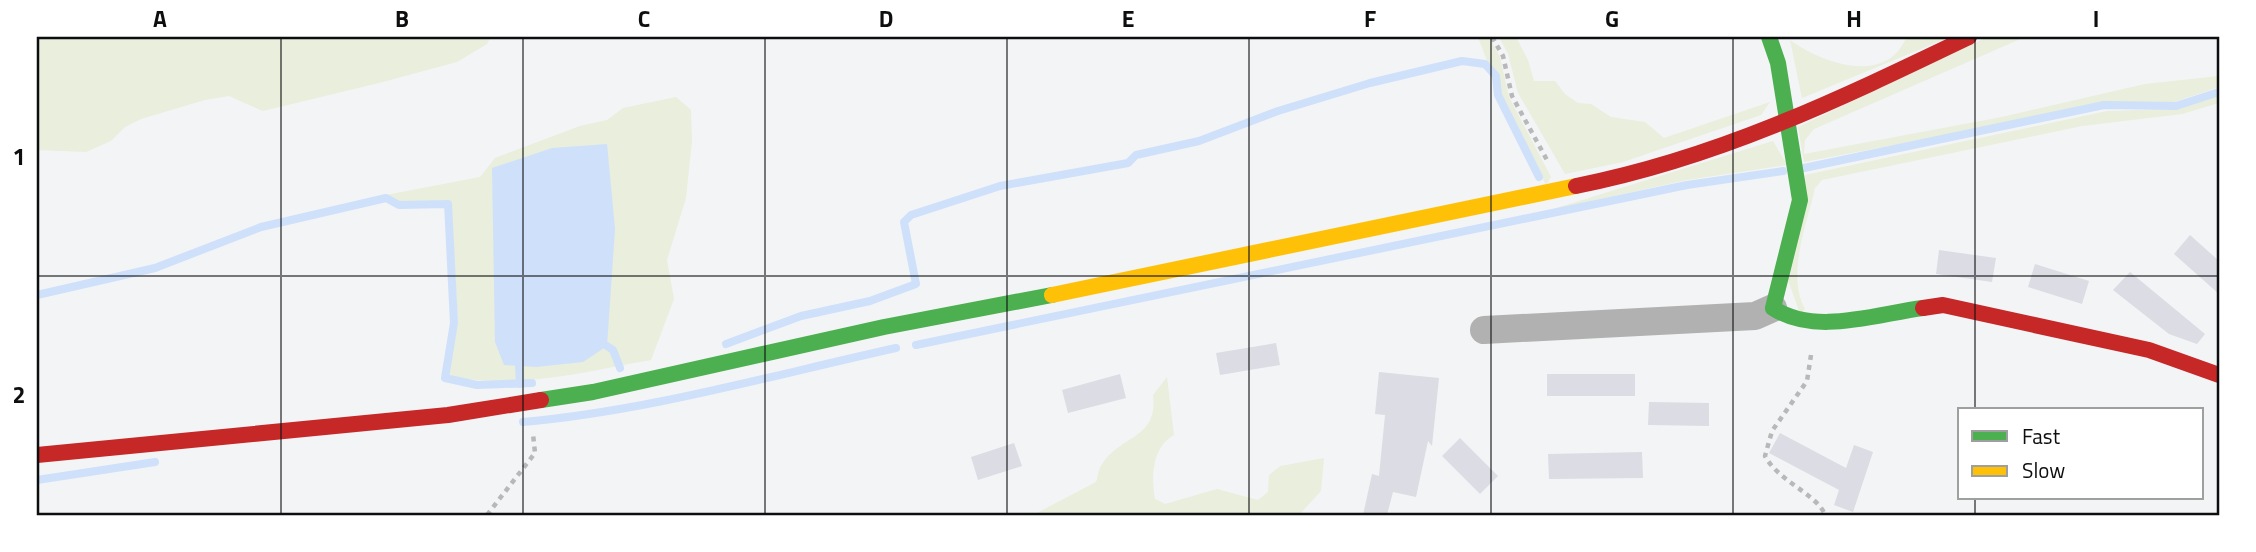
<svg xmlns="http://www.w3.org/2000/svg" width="2256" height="552" viewBox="0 0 2256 552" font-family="'Titillium Web',sans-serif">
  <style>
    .green { fill: #e9eedd }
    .water { fill: #cfe0fa }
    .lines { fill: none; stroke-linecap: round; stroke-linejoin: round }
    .stream { stroke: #cfe0fa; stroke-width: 8 }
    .building { fill: #dbdce4 }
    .path { stroke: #b8b8ba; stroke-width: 4.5; stroke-dasharray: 5 5; stroke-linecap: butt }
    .street { stroke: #b1b1b1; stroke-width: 28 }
    .fast { stroke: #4caf50; stroke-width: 16 }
    .slow { stroke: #ffc107; stroke-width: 16 }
    .jam { stroke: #c62828; stroke-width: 16 }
    .grid { fill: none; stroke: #0d0e0f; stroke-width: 2; stroke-opacity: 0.55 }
    .neatline { fill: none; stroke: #0d0e0f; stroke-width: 2.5 }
    .grid-label { font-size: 23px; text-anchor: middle; font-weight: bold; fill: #0d0e0f }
  </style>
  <rect width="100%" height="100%" fill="#f3f4f6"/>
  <!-- green -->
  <g class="green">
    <polygon points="37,37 491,37 487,44 457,62 379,83 263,111 229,96 205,100 141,119 125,127 111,141 86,152 37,150"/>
    <polygon points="1478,37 1489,37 1500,57 1509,97 1551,177 1546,185 1501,94 1498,75 1487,61"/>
    <polygon points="1499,37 1516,37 1528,60 1534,81 1555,81 1565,94 1578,103 1591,104 1611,117 1645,122 1664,138 1770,102 1761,115 1623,162 1565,174 1518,93 1508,54"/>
    <path d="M1916 37H1950L1802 98 1790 40C1820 62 1884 86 1905 40Z"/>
    <polygon points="1987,37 2025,37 1814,129 1805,140 1804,154 2002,117 2145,84 2219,76 2219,87 2174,102 2102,102 2011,123 1804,162 1798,127"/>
    <path d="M2219 95V103L2182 114 2082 126 1822 180 1815 188C1807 224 1786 275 1805 309L1800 314 1785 271 1805 175 2107 111 2178 109Z"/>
    <path d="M676 97 691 110 692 141 686 198 667 260 674 299 651 360C581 372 521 390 448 376L458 323 451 202 400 201 386 195 480 177 495 158 580 126 607 120 623 108Z"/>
    <polygon points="1773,141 1787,165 1687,180 1550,210"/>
    <path d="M1167 377 1174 435C1152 447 1151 477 1155 499L1165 504 1217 489 1258 500 1268 492 1269 475 1280 466 1324 458 1321 491 1299 515H1033L1096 482C1098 477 1098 470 1101 466 1118 435 1159 440 1153 395Z"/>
  </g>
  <!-- water -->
  <polygon class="water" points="607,144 615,229 607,346 583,362 536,367 504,365 495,342 492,168 552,148"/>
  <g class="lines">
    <!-- stream -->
    <g class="stream">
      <polyline points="1804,168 2104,105 2176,106 2219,92"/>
      <polyline points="37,295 155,268 261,227 386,198 399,205 448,204 454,323 445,378 477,385 532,383"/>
      <polyline points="726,344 801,316 870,301 916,284 904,222 911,215 1000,186 1128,163 1136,155 1199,141 1278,111 1370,83 1462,61 1485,64 1496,76 1498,95 1539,177"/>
      <polyline points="916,345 1687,185 1783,171"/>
      <polyline points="607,346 613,350 620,368"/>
      <polyline points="519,366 520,384"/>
      <path d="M523 422C648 411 773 375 896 348"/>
      <polyline points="37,480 155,462"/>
    </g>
  </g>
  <!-- building -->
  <g class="building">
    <polygon points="2190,235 2219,261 2219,294 2174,254"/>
    <polygon points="1939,250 1996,258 1992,282 1936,274"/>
    <polygon points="2035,264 2089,281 2082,304 2028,287"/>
    <polygon points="2130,272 2205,334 2197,344 2169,334 2113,290"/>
    <polygon points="1276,343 1280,365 1220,375 1216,353"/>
    <polygon points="1379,372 1439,378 1432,446 1428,441 1416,497 1393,492 1387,515 1363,515 1372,474 1379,476 1385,415 1375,414"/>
    <polygon points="1120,374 1126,398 1068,413 1062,390"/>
    <rect x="1547" y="374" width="88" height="22"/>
    <polygon points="1649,402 1709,403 1709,426 1648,425"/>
    <polygon points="1780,433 1846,468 1854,445 1873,452 1853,512 1834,505 1839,490 1769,453"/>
    <polygon points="1460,438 1498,476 1480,494 1442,456"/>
    <polygon points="1014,443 1022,466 978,480 971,457"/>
    <polygon points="1642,452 1643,478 1549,479 1548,454"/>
  </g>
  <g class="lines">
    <!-- path -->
    <g class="path">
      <polyline points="1492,37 1503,56 1512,96 1547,160"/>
      <path d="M1811 355 1807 381 1772 431 1765 456C1778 481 1818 495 1825 515"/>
      <polyline points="487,515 535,453 533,434"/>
    </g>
    <!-- street -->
    <polyline class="street" points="1484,330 1755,316 1773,308"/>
    <!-- fast -->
    <g class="fast">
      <path d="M1769 37 1778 63 1800 200 1773 308C1815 336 1876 314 1923 308"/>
      <polyline points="541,400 593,392 884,327 1052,295"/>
    </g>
    <!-- slow -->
    <polyline class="slow" points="1052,295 1576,186"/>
    <!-- jam -->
    <g class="jam">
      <path d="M1576 186C1718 158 1840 99 1969 37"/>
      <polyline points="1923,308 1943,305 2149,350 2219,375"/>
      <polyline points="37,455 448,415 541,400"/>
    </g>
  </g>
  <!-- grid -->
  <path class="grid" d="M281 37V515M523 37V515M765 37V515M1007 37V515M1249 37V515M1491 37V515M1733 37V515M1975 37V410M37 276H2219M1975 498V515"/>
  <!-- border -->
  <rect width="2256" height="552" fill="none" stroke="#ffffff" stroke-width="77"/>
  <!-- legend -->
  <rect x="1958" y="408" width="245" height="91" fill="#ffffff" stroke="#9e9f9f" stroke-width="2"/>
  <rect x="1972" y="431" width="35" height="10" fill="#4caf50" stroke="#9e9f9f" stroke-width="2"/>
  <text x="2022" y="444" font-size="21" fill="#0d0e0f">Fast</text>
  <rect x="1972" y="466" width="35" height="10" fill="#ffc107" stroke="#9e9f9f" stroke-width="2"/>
  <text x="2022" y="478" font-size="21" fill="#0d0e0f">Slow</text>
  <rect x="38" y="38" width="2180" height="476" class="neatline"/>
  <g class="grid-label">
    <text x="160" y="27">A</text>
    <text x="402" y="27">B</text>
    <text x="644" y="27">C</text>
    <text x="886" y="27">D</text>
    <text x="1128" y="27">E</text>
    <text x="1370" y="27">F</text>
    <text x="1612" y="27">G</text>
    <text x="1854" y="27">H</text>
    <text x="2096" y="27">I</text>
    <text x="19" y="165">1</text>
    <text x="19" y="403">2</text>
  </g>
</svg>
